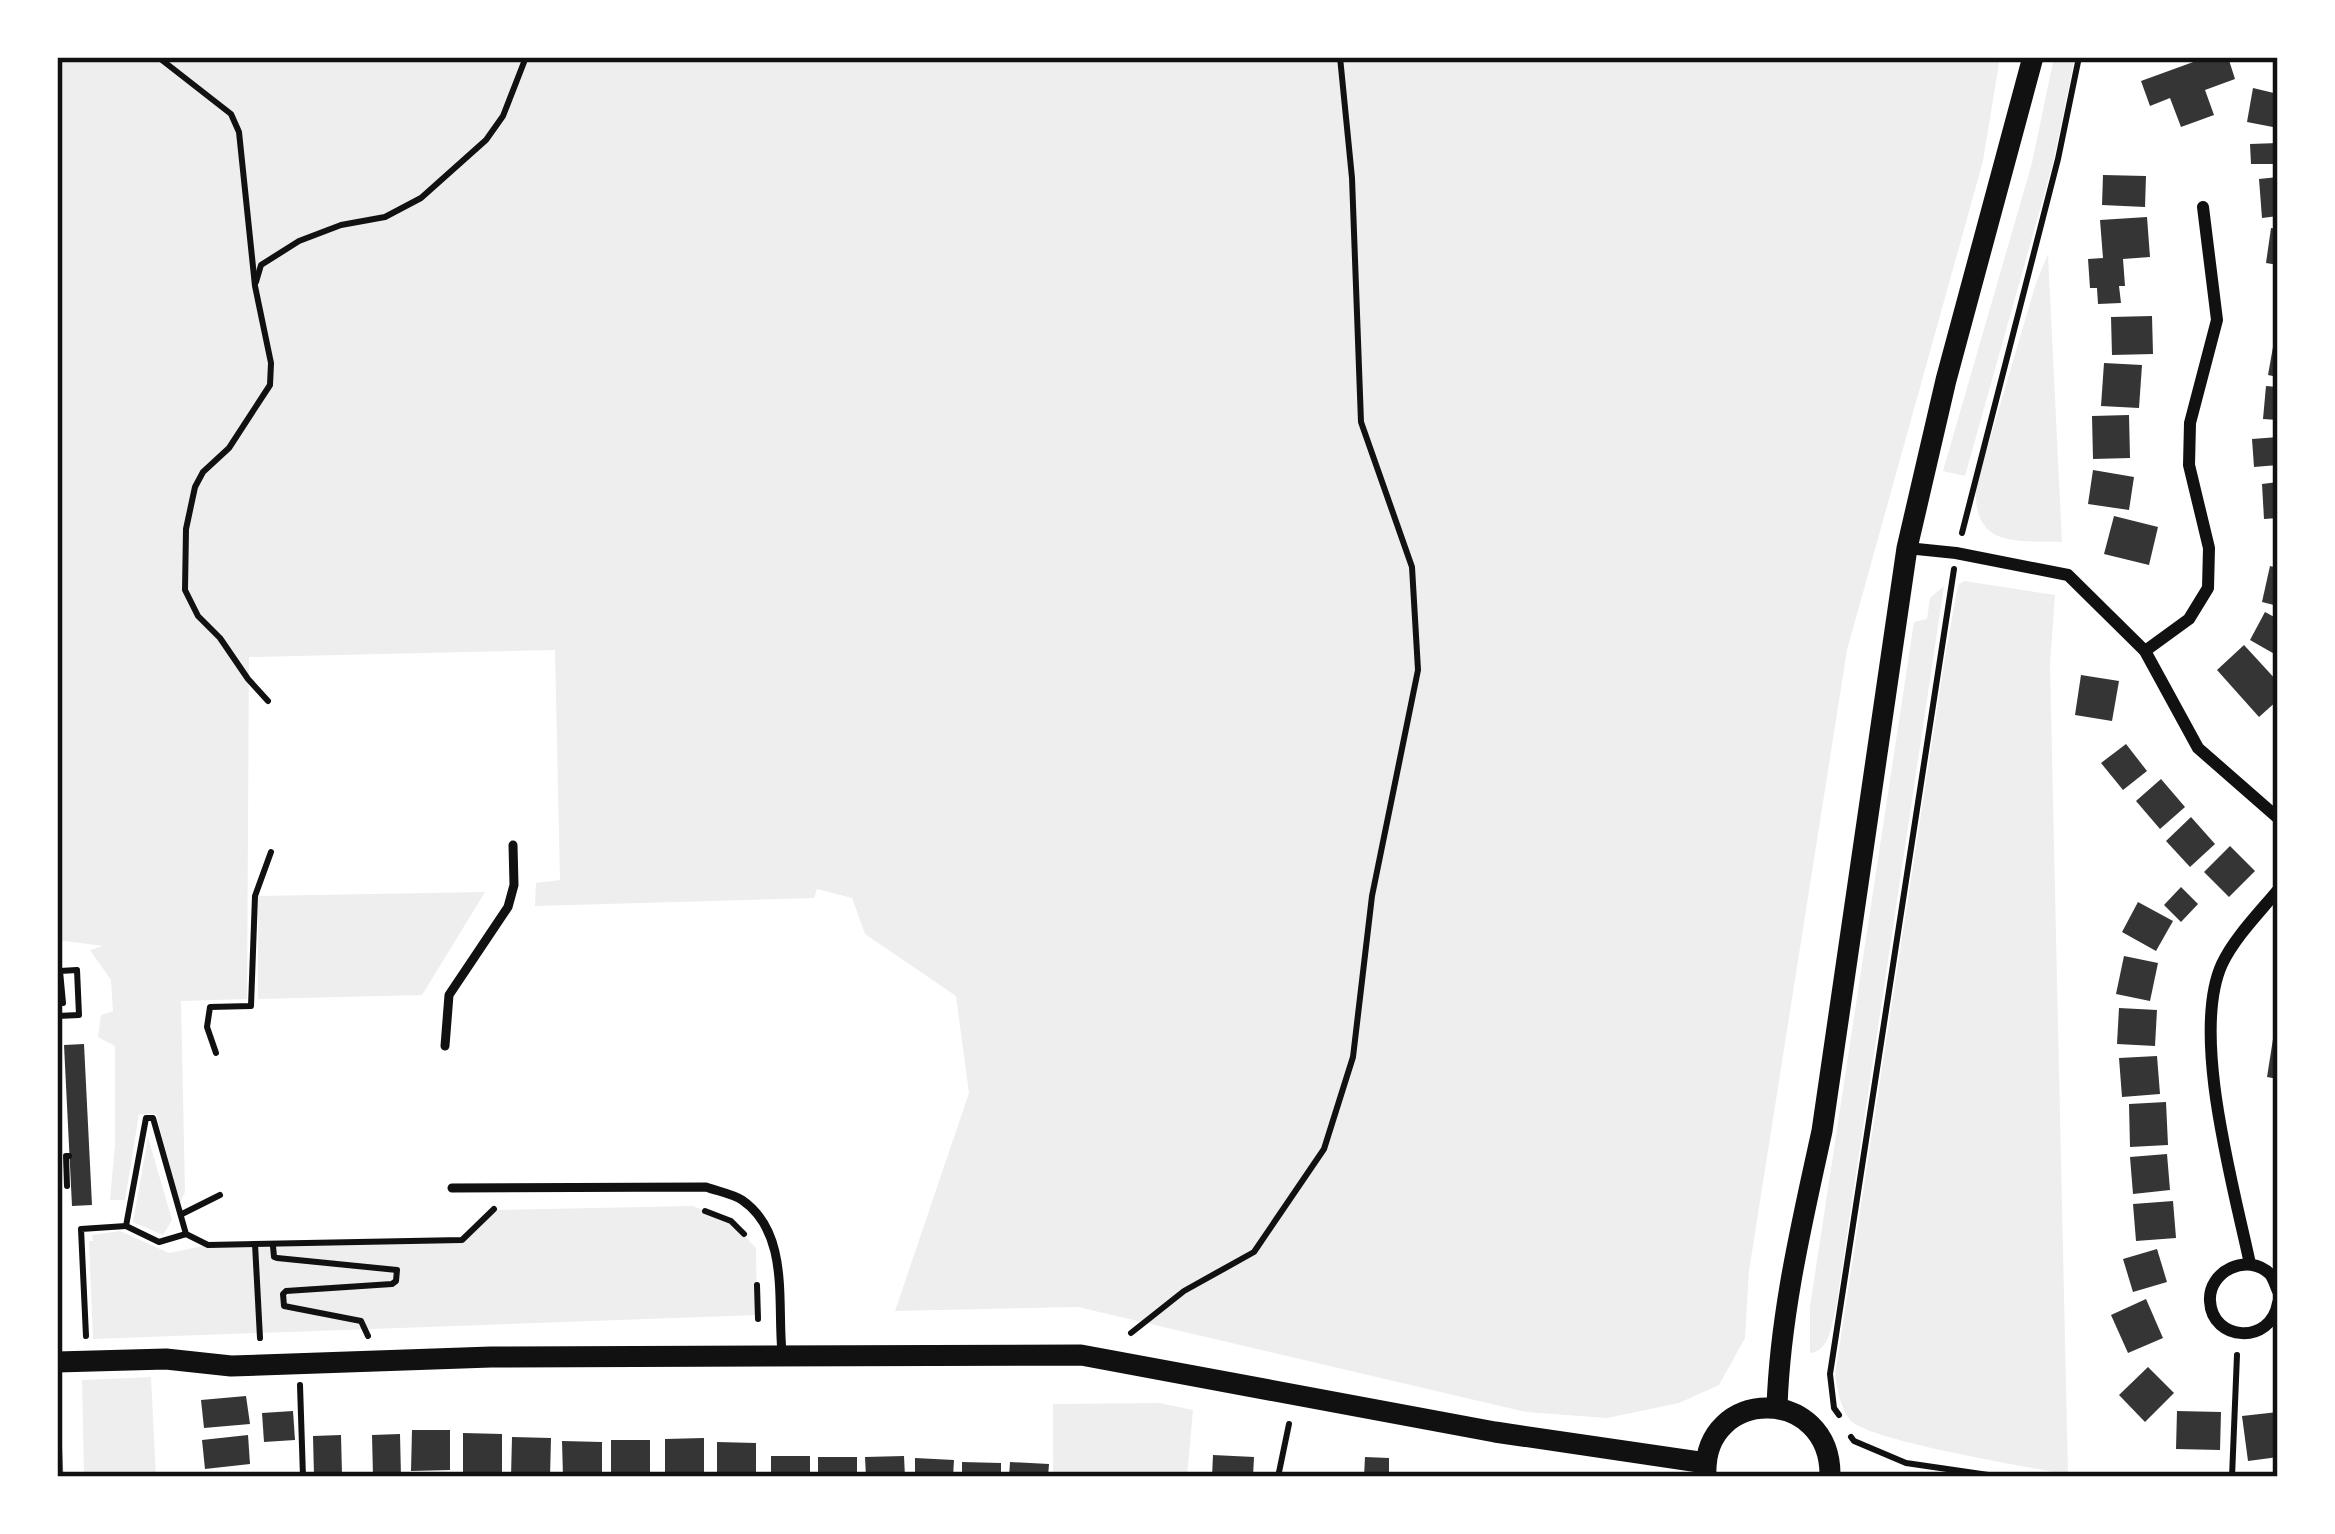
<svg xmlns="http://www.w3.org/2000/svg" width="2335" height="1534" viewBox="0 0 2335 1534" font-family="'Libre Baskerville',serif">
  <style>
    .green { fill: #eee }
    .building { fill: #353535 }
    .lines { fill: none; stroke-linecap: round; stroke-linejoin: round }
    .path { stroke: #111; stroke-width: 6 }
    .service { stroke: #111; stroke-width: 9 }
    .minor { stroke: #111; stroke-width: 12 }
    .tertiary { stroke: #111; stroke-width: 21 }
    .rail { stroke: #707070; stroke-width: 9 }
    .neatline { fill: none; stroke: #111; stroke-width: 4.5 }
  </style>
  <rect width="100%" height="100%" fill="#fff"/>
  <!-- green -->
  <g class="green">
    <polygon points="57,57 2000,57 1983,161 1847,650 1749,1271 1745,1338 1719,1385 1679,1403 1607,1418 1526,1412 1078,1307 895,1311 969,1093 956,996 865,934 852,898 817,889 814,898 535,906 536,883 560,880 555,650 249,657 247,999 181,1001 185,1192 180,1203 156,1114 139,1114 125,1200 110,1200 115,1144 115,1046 98,1037 101,1015 113,1011 111,980 90,950 103,946 57,940"/>
    <polygon points="2054,57 2075,57 2053,163 1965,476 1943,471 2032,163"/>
    <path d="M2048 254 2062 542C2016 540 1973 549 1976 487L2036 283Z"/>
    <path d="M1964 581 2055 595 2050 665 2068 1475C2031 1467 1868 1441 1850 1420 1840 1407 1838 1391 1835 1375L1945 657 1958 585Z"/>
    <path d="M1944 586 1836 1308C1831 1325 1830 1351 1810 1353V1307L1914 622 1927 619 1930 598Z"/>
    <polygon points="485,892 422,995 258,999 258,896"/>
    <polygon points="148,1137 172,1220 163,1235 133,1222"/>
    <polygon points="693,1206 731,1221 756,1248 757,1315 93,1339 89,1241 93,1241 92,1235 120,1231 169,1253 208,1245 462,1240 492,1210"/>
    <polygon points="151,1377 156,1477 84,1477 82,1380"/>
    <polygon points="1160,1403 1193,1410 1187,1477 1053,1477 1053,1404"/>
  </g>
  <!-- building -->
  <g class="building">
    <polygon points="2207,57 2228,57 2235,79 2205,90 2214,115 2181,127 2170,98 2150,106 2141,81"/>
    <polygon points="2253,88 2278,94 2278,128 2247,122"/>
    <polygon points="2278,143 2278,164 2251,164 2250,144"/>
    <polygon points="2103,175 2146,176 2145,207 2102,205"/>
    <polygon points="2278,177 2278,216 2262,218 2259,179"/>
    <polygon points="2147,217 2150,257 2123,259 2125,286 2119,286 2121,303 2098,304 2097,288 2090,288 2088,259 2103,258 2100,220"/>
    <polygon points="2271,228 2278,229 2278,265 2266,263"/>
    <polygon points="2152,316 2153,354 2112,355 2111,317"/>
    <polygon points="2276,330 2278,330 2278,377 2268,375"/>
    <polygon points="2104,363 2142,365 2139,408 2101,406"/>
    <polygon points="2266,386 2278,387 2278,420 2263,419"/>
    <polygon points="2129,415 2130,458 2093,459 2092,416"/>
    <polygon points="2278,437 2278,465 2254,467 2252,439"/>
    <polygon points="2093,470 2134,477 2129,510 2088,504"/>
    <polygon points="2278,482 2278,518 2264,519 2262,484"/>
    <polygon points="2114,516 2158,527 2149,565 2104,554"/>
    <polygon points="2270,566 2278,568 2278,606 2262,602"/>
    <polygon points="2265,612 2278,619 2278,656 2250,640"/>
    <polygon points="2244,645 2278,682 2278,700 2259,717 2217,670"/>
    <polygon points="2081,675 2119,681 2112,721 2075,715"/>
    <polygon points="2126,744 2147,771 2123,790 2101,763"/>
    <polygon points="2161,779 2185,807 2160,829 2136,801"/>
    <polygon points="2191,817 2215,844 2190,867 2166,841"/>
    <polygon points="2230,846 2255,871 2229,897 2204,872"/>
    <polygon points="2181,887 2198,904 2181,922 2164,905"/>
    <polygon points="2138,902 2173,921 2156,951 2122,932"/>
    <polygon points="2124,956 2158,963 2150,1001 2116,994"/>
    <polygon points="2119,1008 2157,1010 2155,1046 2117,1044"/>
    <polygon points="2273,1039 2278,1040 2278,1079 2267,1077"/>
    <polygon points="84,1044 92,1205 72,1206 64,1045"/>
    <polygon points="2157,1056 2160,1094 2122,1097 2119,1058"/>
    <polygon points="2166,1102 2168,1145 2130,1147 2129,1104"/>
    <polygon points="2167,1154 2170,1190 2133,1194 2130,1157"/>
    <polygon points="2173,1201 2176,1238 2136,1241 2133,1204"/>
    <polygon points="2157,1249 2167,1282 2133,1292 2123,1259"/>
    <polygon points="2146,1299 2163,1338 2128,1353 2111,1315"/>
    <polygon points="2148,1367 2174,1393 2145,1422 2119,1395"/>
    <polygon points="246,1396 250,1424 204,1428 201,1400"/>
    <polygon points="293,1411 295,1440 264,1442 262,1413"/>
    <polygon points="2177,1411 2221,1412 2220,1450 2176,1449"/>
    <polygon points="2278,1412 2278,1457 2248,1461 2242,1416"/>
    <polygon points="412,1430 450,1430 450,1470 411,1471"/>
    <polygon points="463,1433 502,1434 502,1475 463,1472"/>
    <polygon points="400,1434 401,1477 373,1476 372,1435"/>
    <polygon points="248,1435 250,1464 205,1469 202,1440"/>
    <polygon points="341,1435 342,1474 314,1476 313,1436"/>
    <polygon points="512,1437 551,1438 550,1477 511,1477"/>
    <polygon points="704,1438 704,1477 665,1477 665,1439"/>
    <rect x="611" y="1440" width="39" height="37"/>
    <polygon points="562,1441 602,1442 602,1477 563,1477"/>
    <polygon points="717,1442 756,1443 756,1477 717,1477"/>
    <polygon points="1213,1455 1254,1457 1253,1477 1212,1477"/>
    <rect x="771" y="1456" width="39" height="21"/>
    <polygon points="904,1456 905,1477 866,1477 865,1457"/>
    <rect x="818" y="1457" width="39" height="20"/>
    <polygon points="1365,1457 1389,1458 1389,1477 1364,1477"/>
    <polygon points="915,1458 954,1460 953,1477 915,1477"/>
    <polygon points="962,1462 1001,1463 1001,1477 962,1477"/>
    <polygon points="1010,1462 1049,1464 1048,1477 1009,1477"/>
  </g>
  <g class="lines">
    <!-- path -->
    <g class="path">
      <polyline points="158,57 231,114 239,132 255,286 271,363 270,385 229,448 203,472 195,487 186,529 185,590 198,616 220,638 248,679 268,701"/>
      <polyline points="256,282 261,265 299,241 341,225 385,217 421,198 486,140 503,116 526,57"/>
      <polyline points="1962,533 2058,159 2079,57"/>
      <polyline points="57,1016 79,1015 77,970 60,971 63,1003"/>
      <polyline points="216,1053 207,1027 210,1007 251,1006 255,896 271,852"/>
      <polyline points="67,1186 66,1156 69,1156"/>
      <polyline points="705,1211 731,1221 744,1234"/>
      <polyline points="182,1214 220,1195"/>
      <polyline points="126,1226 159,1242 186,1234"/>
      <polyline points="255,1244 260,1338"/>
      <polyline points="273,1246 274,1257 277,1258 397,1270 396,1281 392,1284 286,1291 283,1294 284,1306 361,1321 368,1336"/>
      <polyline points="757,1285 758,1319"/>
      <polyline points="1131,1333 1184,1291 1254,1252 1324,1149 1353,1057 1372,896 1418,670 1412,567 1361,422 1352,178 1340,57"/>
      <polyline points="86,1336 81,1229 126,1226 146,1118 153,1118 186,1234 208,1245 462,1240 494,1209"/>
      <polyline points="300,1385 303,1477"/>
      <polyline points="1839,1415 1834,1408 1830,1374 1954,569"/>
      <polyline points="1851,1437 1854,1441 1906,1463 2002,1477"/>
      <polyline points="1278,1477 1289,1424"/>
      <polyline points="2232,1477 2237,1355"/>
    </g>
    <!-- service -->
    <g class="service">
      <polyline points="445,1046 449,995 508,907 514,885 513,845"/>
      <path d="M452 1188 706 1187C717 1191 733 1194 742 1200 790 1233 777 1303 782 1352"/>
    </g>
    <!-- minor -->
    <g class="minor">
      <polyline points="1907,548 1956,553 2068,575 2145,651 2198,748 2278,818"/>
      <polyline points="2145,651 2189,619 2208,588 2209,548 2189,465 2190,423 2217,320 2203,207"/>
      <path d="M2250 1264C2234 1188 2190 1034 2222 964 2235 937 2259 913 2278 890"/>
      <path d="M2278 1291C2275 1285 2274 1279 2270 1274 2248 1252 2208 1271 2210 1301 2212 1342 2271 1345 2278 1303"/>
    </g>
    <!-- tertiary -->
    <g class="tertiary">
      <polyline points="57,1362 166,1359 231,1366 491,1357 1081,1355 1495,1432 1706,1463"/>
      <path d="M1777 1407C1780 1315 1802 1222 1822 1131L1907 548 1946 380 2033 57"/>
      <path d="M1706 1475C1702 1386 1832 1385 1830 1477"/>
    </g>
    <!-- rail -->
    <polyline class="rail" points="57,1437 59,1477"/>
  </g>
  <!-- border -->
  <rect width="2335" height="1534" fill="none" stroke="#ffffff" stroke-width="120"/>
  <rect x="60" y="60" width="2215" height="1414" class="neatline"/>
</svg>
